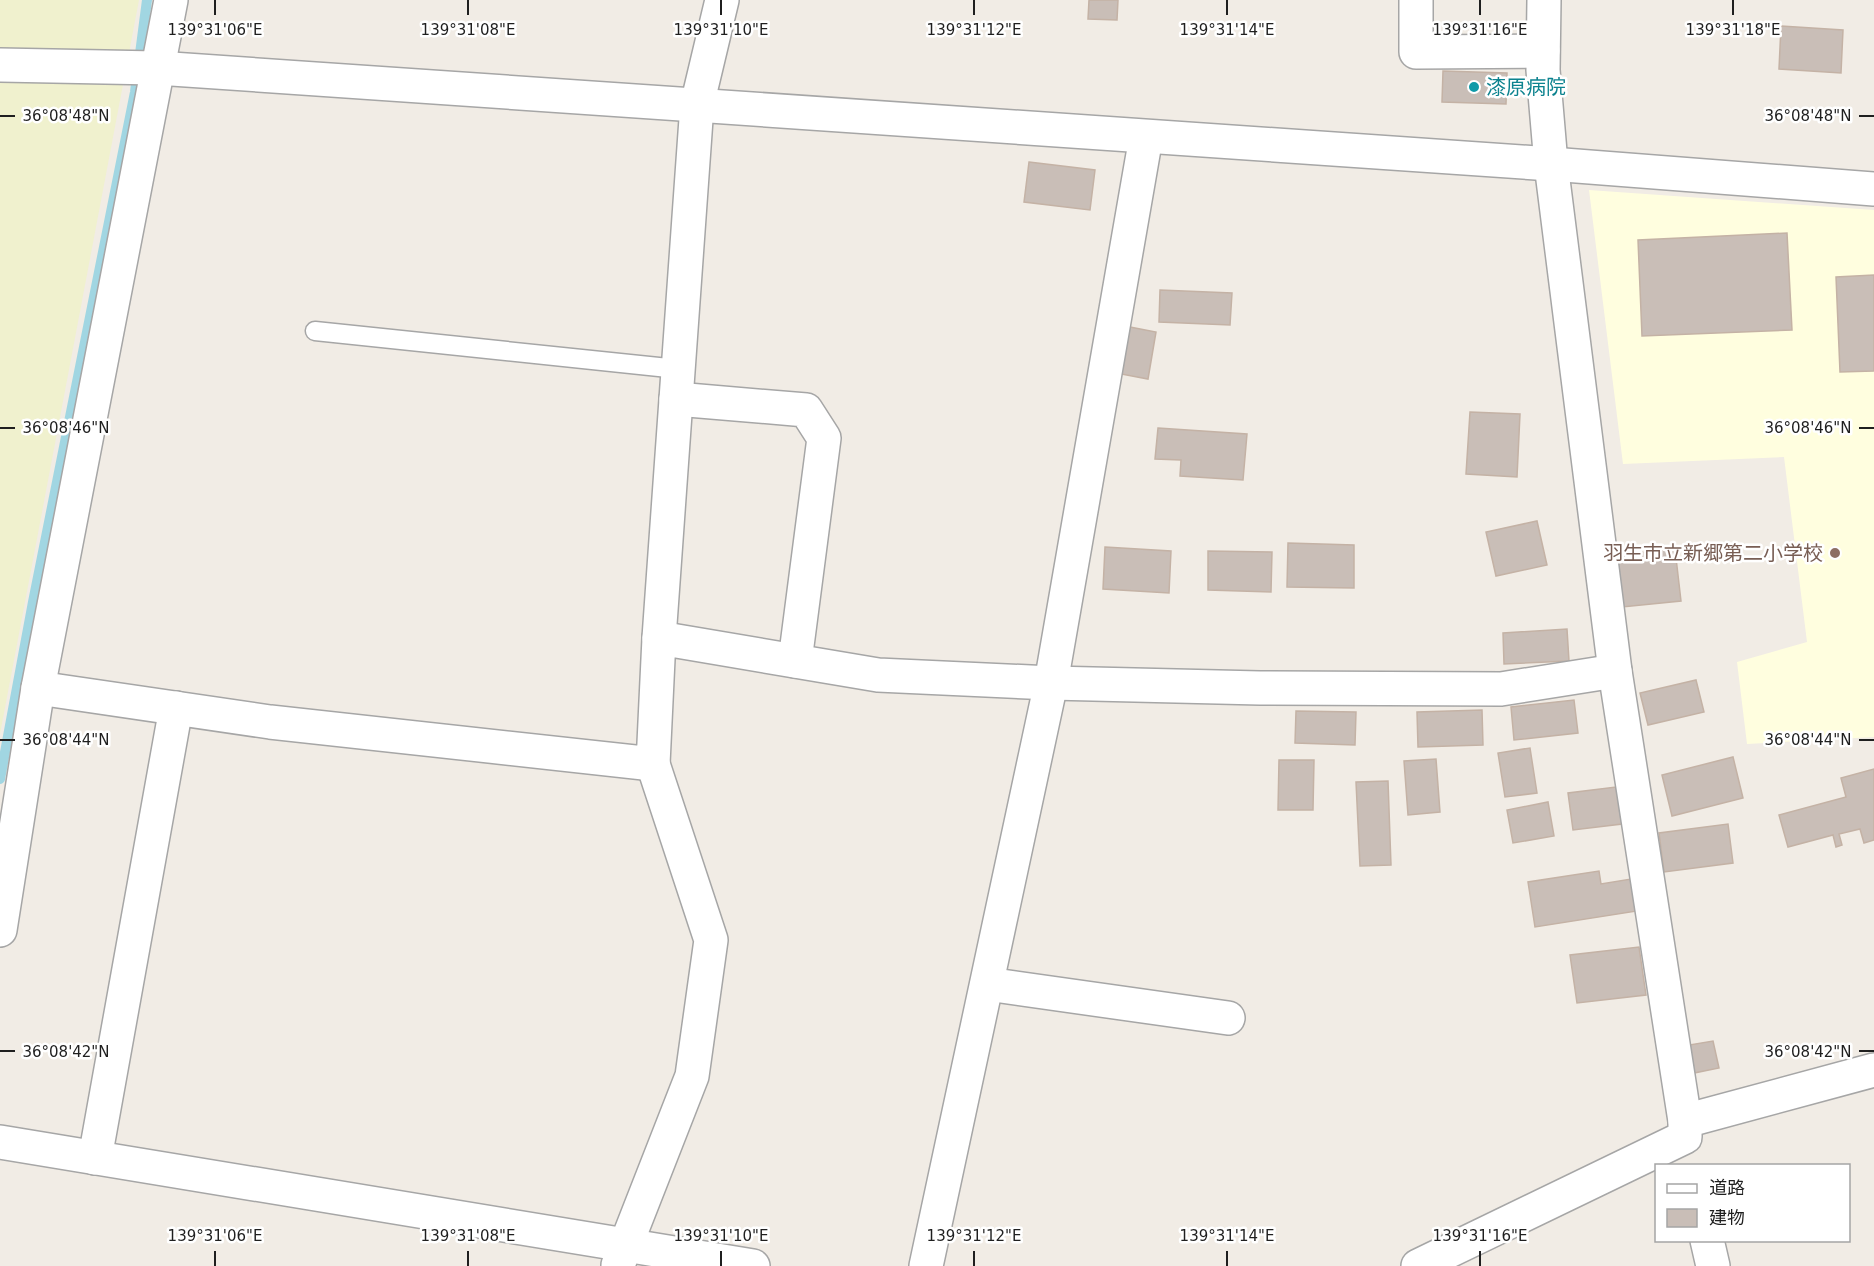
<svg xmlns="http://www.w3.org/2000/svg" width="1874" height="1266" viewBox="0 0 1874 1266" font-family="'DejaVu Sans','Noto Sans JP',sans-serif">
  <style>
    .education { fill: #fffedf }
    .farmland { fill: #f0f1ce }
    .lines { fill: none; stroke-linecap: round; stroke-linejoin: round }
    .stream { stroke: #a1d6e2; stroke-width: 10 }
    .building { fill: #c9beb7; stroke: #c4b2a5; stroke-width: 1.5 }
    .service-casing { stroke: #a6a6a6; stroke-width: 21 }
    .minor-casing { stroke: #a6a6a6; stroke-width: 36 }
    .tertiary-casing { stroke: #a6a6a6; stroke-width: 36 }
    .service { stroke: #fff; stroke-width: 18 }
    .minor { stroke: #fff; stroke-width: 33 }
    .tertiary { stroke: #fff; stroke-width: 33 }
    .ticks { fill: none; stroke: #1f1f1f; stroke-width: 2 }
    .culture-dot { fill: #0f9aa8; stroke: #fff; stroke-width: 2 }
    .education-dot { fill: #8d6e63; stroke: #fff; stroke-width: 2 }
    .labels { text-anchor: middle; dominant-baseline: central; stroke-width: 5; stroke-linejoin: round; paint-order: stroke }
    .culture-label { font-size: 20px; fill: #0d838f; stroke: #fff; text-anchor: start }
    .education-label { font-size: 20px; fill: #785e54; stroke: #fff; text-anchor: end }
    .ticks-label { font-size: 15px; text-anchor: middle; fill: #1f1f1f; stroke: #fff; stroke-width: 5; stroke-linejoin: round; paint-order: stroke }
  </style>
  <rect width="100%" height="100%" fill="#f1ece5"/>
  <!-- education -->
  <polygon class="education" points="1589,190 1874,210 1874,737 1747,744 1737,662 1807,642 1784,457 1623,464"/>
  <!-- farmland -->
  <polygon class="farmland" points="0,0 139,0 0,734"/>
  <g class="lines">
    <!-- stream -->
    <polyline class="stream" points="0,779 33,602 135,92 147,0"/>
  </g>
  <!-- building -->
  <g class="building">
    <polygon points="1089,0 1118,0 1117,20 1088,19"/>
    <polygon points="1781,26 1843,30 1841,73 1779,69"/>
    <polygon points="1443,71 1507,73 1506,104 1442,102"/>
    <polygon points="1029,162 1095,170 1090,210 1024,202"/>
    <polygon points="1787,233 1792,330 1642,336 1638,240"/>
    <polygon points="1874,275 1874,371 1840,372 1836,277"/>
    <polygon points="1160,290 1232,293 1230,325 1159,322"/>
    <polygon points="1130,327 1156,332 1148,379 1121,374"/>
    <polygon points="1470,412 1520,414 1517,477 1466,474"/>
    <polygon points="1158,428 1247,434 1243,480 1180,476 1181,460 1155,459"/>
    <polygon points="1537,521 1547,565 1496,576 1486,532"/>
    <polygon points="1288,543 1354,545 1354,588 1287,587"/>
    <polygon points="1105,547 1171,551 1169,593 1103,589"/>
    <polygon points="1675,549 1681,601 1622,607 1616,555"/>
    <polygon points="1208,551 1272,552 1271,592 1208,590"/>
    <polygon points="1567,629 1569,661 1504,664 1503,633"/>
    <polygon points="1696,680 1704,712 1648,725 1640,693"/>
    <polygon points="1574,700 1578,733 1514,740 1511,707"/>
    <polygon points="1482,710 1483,745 1418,747 1417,712"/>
    <polygon points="1296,711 1356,712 1355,745 1295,743"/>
    <polygon points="1530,748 1537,793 1505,797 1498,753"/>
    <polygon points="1733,757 1743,798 1672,816 1662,775"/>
    <polygon points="1436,759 1440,812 1408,815 1404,761"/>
    <polygon points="1279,760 1314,760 1313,810 1278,810"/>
    <polygon points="1874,769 1874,840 1864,843 1860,829 1839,834 1842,845 1836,847 1833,835 1788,847 1779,815 1846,797 1841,778"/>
    <polygon points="1388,781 1391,865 1360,866 1356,782"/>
    <polygon points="1616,787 1622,824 1573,830 1568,793"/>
    <polygon points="1548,802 1554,836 1513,843 1507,810"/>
    <polygon points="1728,824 1733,863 1664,872 1659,833"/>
    <polygon points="1599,871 1601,884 1631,879 1637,911 1535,927 1528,882"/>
    <polygon points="1639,947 1646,995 1577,1003 1570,955"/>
    <polygon points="1713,1041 1719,1068 1694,1073 1689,1045"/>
  </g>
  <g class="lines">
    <!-- service casing -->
    <g class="service-casing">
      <polyline id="service" points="315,331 678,369"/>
    </g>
    <!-- minor casing -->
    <g class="minor-casing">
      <g id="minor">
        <polyline points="1416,0 1416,52 1543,51"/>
        <polyline points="1544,0 1543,70 1551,164 1615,671 1685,1121"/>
        <polyline points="0,65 157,68"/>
        <polyline points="676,399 806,410 824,438 795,661"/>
        <polyline points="659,638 697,105 722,0"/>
        <polyline points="38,688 270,722 653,764 659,638 878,675 1051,683 1260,688 1501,689 1615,671"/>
        <polyline points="0,930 38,688 171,0"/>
        <polyline points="987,984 1228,1018"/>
        <polyline points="0,1142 753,1266"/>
        <polyline points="95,1158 176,708"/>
        <polyline points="1707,1240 1713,1266"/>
        <polyline points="618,1265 692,1076 711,940 653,764"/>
        <polyline points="926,1266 1051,683 1146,137"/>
        <polyline points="1418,1266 1685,1137 1685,1121 1874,1070"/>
      </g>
    </g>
    <!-- tertiary casing -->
    <g class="tertiary-casing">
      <polyline id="tertiary" points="157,68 1551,164 1874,189"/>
    </g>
    <!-- service -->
    <use href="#service" class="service"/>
    <!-- minor -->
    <use href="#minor" class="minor"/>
    <!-- tertiary -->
    <use href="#tertiary" class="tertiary"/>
  </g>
  <!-- ticks -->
  <path class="ticks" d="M215 0V15M468 0V15M721 0V15M974 0V15M1227 0V15M1480 0V15M1733 0V15M0 116H15M1859 116H1874M0 428H15M1859 428H1874M0 740H15M1859 740H1874M0 1051H15M1859 1051H1874M215 1251V1266M468 1251V1266M721 1251V1266M974 1251V1266M1227 1251V1266M1480 1251V1266"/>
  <!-- markers -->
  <circle class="culture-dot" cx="1474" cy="87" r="6"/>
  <circle class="education-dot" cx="1835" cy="553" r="6"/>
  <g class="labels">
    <!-- culture labels -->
    <g class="culture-label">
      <text x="1486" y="87">漆原病院</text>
    </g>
    <!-- education labels -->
    <g class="education-label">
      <text x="1823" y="553">羽生市立新郷第二小学校</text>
    </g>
  </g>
  <g class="ticks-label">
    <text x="215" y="35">139°31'06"E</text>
    <text x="468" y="35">139°31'08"E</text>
    <text x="721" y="35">139°31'10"E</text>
    <text x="974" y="35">139°31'12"E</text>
    <text x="1227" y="35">139°31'14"E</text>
    <text x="1480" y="35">139°31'16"E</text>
    <text x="1733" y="35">139°31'18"E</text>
    <text x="66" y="121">36°08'48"N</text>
    <text x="1808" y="121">36°08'48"N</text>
    <text x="66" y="433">36°08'46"N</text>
    <text x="1808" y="433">36°08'46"N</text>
    <text x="66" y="745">36°08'44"N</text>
    <text x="1808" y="745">36°08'44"N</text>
    <text x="66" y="1057">36°08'42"N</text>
    <text x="1808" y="1057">36°08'42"N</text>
    <text x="215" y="1241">139°31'06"E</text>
    <text x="468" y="1241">139°31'08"E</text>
    <text x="721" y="1241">139°31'10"E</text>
    <text x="974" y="1241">139°31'12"E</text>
    <text x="1227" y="1241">139°31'14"E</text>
    <text x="1480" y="1241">139°31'16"E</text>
  </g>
  <!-- legend -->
  <rect x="1655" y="1164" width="195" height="78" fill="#ffffff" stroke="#a5a5a5" stroke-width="1.5"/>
  <rect x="1667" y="1184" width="30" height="9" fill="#ffffff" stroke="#a5a5a5" stroke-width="1.5"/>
  <text x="1709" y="1194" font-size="18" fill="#1f1f1f">道路</text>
  <rect x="1667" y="1209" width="30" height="18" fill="#c9beb7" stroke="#a5a5a5" stroke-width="1.5"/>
  <text x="1709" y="1224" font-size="18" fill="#1f1f1f">建物</text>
</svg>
